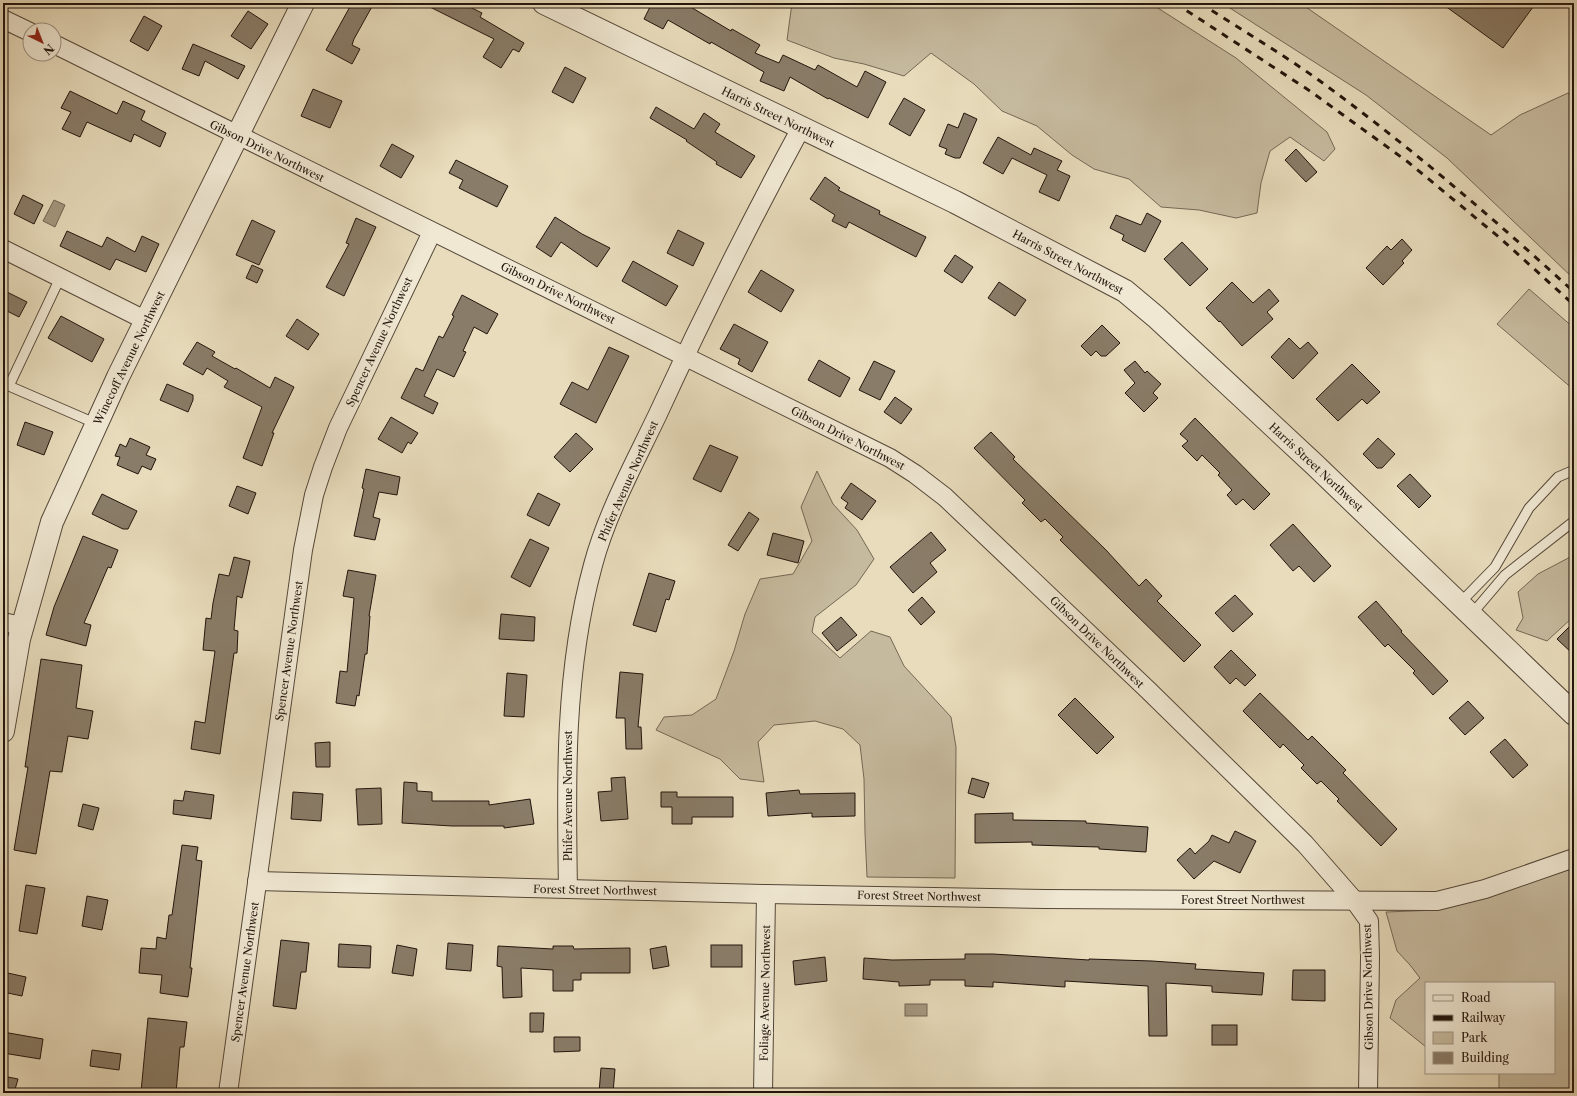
<svg xmlns="http://www.w3.org/2000/svg" width="1577" height="1096" viewBox="0 0 1577 1096" font-family="'Libre Caslon Text',serif">
  <style>
    .green { fill: #c6ba9e; stroke: #746855 }
    .water { fill: #a59880; stroke: #716452 }
    .building { fill: #897c68; stroke: #22150c }
    .lines { fill: none; stroke-linecap: round; stroke-linejoin: round }
    .service-casing { stroke: #544738; stroke-width: 11 }
    .minor-casing { stroke: #544738; stroke-width: 20 }
    .tertiary-casing { stroke: #544738; stroke-width: 24 }
    .service { stroke: #f0e8d3; stroke-width: 9 }
    .minor { stroke: #f0e8d3; stroke-width: 18 }
    .tertiary { stroke: #f0e8d3; stroke-width: 22 }
    .rail { stroke: #22150c; stroke-width: 3; stroke-dasharray: 7 7; stroke-linecap: butt }
    .labels { text-anchor: middle; dominant-baseline: central; stroke-width: 4; stroke-linejoin: round; paint-order: stroke }
    .street-label { font-size: 11px; fill: #22150c; stroke: #f0e8d3 }
  </style>
  <rect width="100%" height="100%" fill="#e8dcbc"/>
  <filter id="stains"><feTurbulence type="fractalNoise" baseFrequency=".005" numOctaves="4"/><feColorMatrix values="0 0 0 0 .2 0 0 0 0 .09 0 0 0 0 .02 0 0 0 .5 -.17"/></filter>
  <radialGradient id="worn" r=".72"><stop offset=".6" stop-color="#630" stop-opacity="0"/><stop offset="1" stop-color="#630" stop-opacity=".3"/></radialGradient>
  <!-- green -->
  <g class="green">
    <polygon points="792,3 1150,3 1236,58 1327,132 1335,149 1324,161 1290,137 1270,151 1261,183 1257,213 1236,218 1199,210 1161,207 1129,179 1094,169 1072,155 1037,126 1002,111 974,84 931,53 904,76 864,64 834,58 787,40"/>
    <polygon points="1222,3 1300,3 1491,135 1520,115 1568,93 1574,98 1574,279 1447,158 1366,95"/>
    <polygon points="1529,289 1574,328 1574,390 1497,324"/>
    <polygon points="817,471 833,504 857,530 874,559 856,585 815,617 812,632 840,658 871,631 890,637 904,666 951,717 956,747 955,878 867,877 865,833 864,779 860,745 843,729 815,721 774,725 758,742 764,782 740,779 720,759 656,730 664,717 692,715 716,699 734,651 745,614 760,579 793,574 812,541 801,507"/>
    <polygon points="1574,555 1574,616 1547,641 1516,630 1523,618 1518,592 1538,574"/>
    <polygon points="1574,868 1574,1093 1499,1093 1499,1073 1554,1073 1554,983 1426,983 1426,1047 1390,1018 1396,1000 1420,978 1410,965 1397,951 1386,912 1438,910 1488,897"/>
  </g>
  <!-- water -->
  <g class="water">
    <polygon points="54,200 65,205 55,227 43,221"/>
    <rect x="905" y="1004" width="22" height="12"/>
  </g>
  <!-- building -->
  <g class="building">
    <polygon points="352,3 374,3 354,39 352,45 360,49 352,64 326,50"/>
    <polygon points="422,3 462,3 482,13 480,17 524,43 519,52 513,49 501,68 483,57 494,39"/>
    <polygon points="652,3 684,3 731,31 732,29 760,45 755,53 779,63 783,55 815,70 818,65 857,87 865,71 886,82 868,118 829,98 828,99 790,77 784,91 760,81 764,72 711,42 710,44 668,20 663,29 644,19"/>
    <polygon points="1441,3 1536,3 1503,48"/>
    <polygon points="248,11 268,24 251,49 231,36"/>
    <polygon points="144,16 162,26 148,51 130,41"/>
    <polygon points="193,44 245,66 238,79 205,61 199,76 182,69"/>
    <polygon points="565,67 586,78 573,103 552,92"/>
    <polygon points="313,89 342,101 330,128 301,116"/>
    <polygon points="70,91 117,114 123,101 145,111 141,120 166,133 160,147 134,134 131,142 87,122 80,137 62,129 71,112 61,108"/>
    <polygon points="904,98 925,110 910,136 889,124"/>
    <polygon points="656,107 694,129 704,113 720,124 715,132 755,156 741,178 716,164 717,162 686,141 687,140 650,118"/>
    <polygon points="964,113 977,119 960,158 955,158 945,154 947,149 939,146 948,124 958,128"/>
    <polygon points="998,137 1031,155 1034,148 1062,161 1057,170 1070,176 1059,201 1039,192 1047,175 1012,158 1003,174 983,163"/>
    <polygon points="392,144 414,156 401,178 380,166"/>
    <polygon points="1296,149 1317,172 1306,182 1285,160"/>
    <polygon points="456,160 508,186 497,207 459,188 463,180 449,173"/>
    <polygon points="825,177 840,188 838,190 880,211 879,214 926,237 916,257 849,222 846,228 832,221 835,215 810,199"/>
    <polygon points="23,195 43,205 34,224 14,214"/>
    <polygon points="1147,213 1161,221 1145,252 1122,240 1124,235 1110,228 1116,215 1141,225"/>
    <polygon points="555,217 582,234 610,248 597,267 561,242 551,257 536,247"/>
    <polygon points="356,218 376,227 344,296 326,287 349,244 346,243"/>
    <polygon points="252,220 275,231 259,265 236,255"/>
    <polygon points="678,230 704,243 693,266 667,253"/>
    <polygon points="67,231 102,247 107,237 135,252 142,236 159,244 146,272 116,259 110,270 60,246"/>
    <polygon points="1402,239 1412,250 1402,261 1404,263 1383,285 1366,268 1387,246 1391,250"/>
    <polygon points="1182,242 1208,269 1190,286 1164,259"/>
    <polygon points="955,255 973,267 962,283 944,271"/>
    <polygon points="633,261 678,286 666,306 622,281"/>
    <polygon points="252,265 263,270 257,283 246,278"/>
    <polygon points="761,270 794,290 781,312 748,292"/>
    <polygon points="999,282 1026,300 1015,316 988,298"/>
    <polygon points="1232,282 1253,303 1269,289 1279,301 1267,312 1273,319 1242,346 1220,321 1219,322 1206,308"/>
    <polygon points="3,290 27,302 19,317 3,309"/>
    <polygon points="462,295 498,314 487,334 474,327 463,351 466,352 454,377 437,369 424,396 438,403 433,414 401,398 416,368 423,371 439,336 443,338 454,316 452,315"/>
    <polygon points="61,316 104,339 92,362 48,338"/>
    <polygon points="297,319 319,334 308,350 286,336"/>
    <polygon points="734,324 768,342 752,372 738,364 740,359 720,349"/>
    <polygon points="1102,325 1120,343 1106,356 1101,356 1096,351 1091,356 1081,346"/>
    <polygon points="1289,338 1300,349 1308,342 1318,353 1293,379 1271,357"/>
    <polygon points="197,342 215,352 212,356 235,369 236,368 270,388 275,377 294,387 272,433 274,433 262,466 243,458 262,407 224,387 228,381 207,368 203,375 183,364"/>
    <polygon points="609,347 629,356 596,423 560,404 572,382 588,390"/>
    <polygon points="819,360 850,378 840,397 808,380"/>
    <polygon points="874,361 895,371 880,400 859,390"/>
    <polygon points="1135,361 1145,373 1147,371 1161,384 1153,393 1158,398 1144,412 1125,393 1135,383 1124,370"/>
    <polygon points="1352,364 1380,392 1367,404 1362,399 1338,421 1316,399"/>
    <polygon points="167,384 193,395 193,400 188,412 160,400"/>
    <polygon points="895,397 912,409 901,424 884,412"/>
    <polygon points="391,417 418,433 411,444 408,442 402,453 378,439"/>
    <polygon points="1195,418 1270,494 1254,510 1243,499 1236,505 1227,495 1232,490 1218,475 1220,473 1202,455 1197,461 1182,446 1188,441 1180,434"/>
    <polygon points="25,422 53,432 44,455 17,445"/>
    <polygon points="991,432 1015,457 1013,459 1106,550 1139,586 1146,579 1162,596 1157,601 1201,645 1184,662 1060,540 1063,537 1045,519 1041,522 1022,503 1025,500 974,448"/>
    <polygon points="576,433 593,449 570,472 554,457"/>
    <polygon points="130,438 150,447 146,455 156,459 151,470 142,466 138,474 117,465 120,457 115,456 120,444 126,447"/>
    <polygon points="1378,438 1395,454 1382,468 1377,468 1363,454"/>
    <polygon points="710,445 738,457 721,492 693,479"/>
    <polygon points="366,469 400,477 397,495 379,492 373,517 380,519 375,540 354,536 364,489 362,488"/>
    <polygon points="1410,474 1431,496 1419,508 1397,486"/>
    <polygon points="851,483 876,501 862,520 845,508 848,503 841,498"/>
    <polygon points="237,486 256,493 248,514 229,506"/>
    <polygon points="538,493 560,504 549,526 527,515"/>
    <polygon points="102,494 137,511 128,529 123,529 92,514"/>
    <polygon points="749,512 759,519 738,551 728,545"/>
    <polygon points="1293,524 1331,566 1314,582 1299,566 1293,571 1270,545"/>
    <polygon points="931,532 946,550 930,563 937,572 913,593 890,567"/>
    <polygon points="773,533 804,541 798,563 767,555"/>
    <polygon points="83,536 118,550 111,568 108,567 84,623 91,625 86,646 46,635 54,607"/>
    <polygon points="530,539 549,548 530,587 511,577"/>
    <polygon points="234,557 250,561 242,598 237,596 234,630 238,631 237,653 234,653 220,754 191,749 195,721 205,723 215,651 203,650 206,618 211,619 213,603 219,574 229,576"/>
    <polygon points="348,570 376,575 369,616 370,616 367,654 365,654 359,696 357,695 355,706 336,703 340,671 347,672 354,598 343,596"/>
    <polygon points="649,573 675,581 669,600 666,599 656,632 633,625"/>
    <polygon points="1235,595 1253,614 1233,632 1215,613"/>
    <polygon points="922,597 935,612 921,625 908,610"/>
    <polygon points="1376,601 1402,631 1401,632 1448,681 1433,695 1413,673 1415,671 1388,644 1385,647 1358,617"/>
    <polygon points="501,614 535,617 534,641 499,639"/>
    <polygon points="841,617 857,635 837,651 822,633"/>
    <polygon points="1574,622 1574,655 1557,639"/>
    <polygon points="1231,650 1256,675 1245,686 1236,678 1230,684 1214,667"/>
    <polygon points="41,659 82,665 76,708 93,711 88,739 68,736 62,772 50,771 36,854 14,850 28,767 25,767"/>
    <polygon points="620,672 643,674 638,727 641,727 642,749 626,749 625,718 616,718"/>
    <polygon points="507,673 527,675 524,717 504,716"/>
    <polygon points="1260,693 1308,740 1312,736 1346,770 1343,773 1397,829 1381,846 1337,801 1339,799 1321,781 1317,784 1301,768 1304,765 1283,744 1280,748 1243,711"/>
    <polygon points="1075,698 1114,737 1097,754 1058,715"/>
    <polygon points="1468,701 1484,718 1465,735 1449,718"/>
    <polygon points="1505,739 1528,765 1513,778 1490,752"/>
    <polygon points="330,742 330,767 316,767 315,743"/>
    <polygon points="625,777 628,819 601,821 598,792 612,791 611,778"/>
    <polygon points="972,778 989,783 984,798 968,793"/>
    <polygon points="404,782 417,783 417,791 432,792 432,801 489,801 489,805 530,799 534,824 504,828 504,826 452,826 402,823"/>
    <polygon points="381,788 382,824 358,825 356,789"/>
    <polygon points="799,790 800,794 855,793 855,816 812,817 812,813 768,816 766,793"/>
    <polygon points="185,791 214,795 211,819 173,814 174,800 183,801"/>
    <polygon points="293,792 323,794 321,821 291,819"/>
    <polygon points="661,792 677,792 677,797 733,797 733,817 692,817 692,824 672,824 672,807 661,807"/>
    <polygon points="83,804 99,808 93,830 78,826"/>
    <polygon points="1013,813 1013,820 1086,821 1086,823 1148,827 1146,852 1099,849 1099,847 1032,845 1032,842 975,843 975,814"/>
    <polygon points="1235,831 1256,841 1240,873 1214,861 1194,879 1177,860 1190,848 1195,854 1209,841 1212,835 1229,843"/>
    <polygon points="182,845 198,847 196,860 202,861 190,968 192,968 188,997 160,993 162,975 139,973 141,948 156,949 157,937 166,939 169,915 172,915"/>
    <polygon points="26,885 45,888 37,934 19,931"/>
    <polygon points="87,896 108,900 102,930 82,926"/>
    <polygon points="281,940 309,943 306,972 301,972 296,1009 273,1006"/>
    <polygon points="448,943 473,945 471,971 446,969"/>
    <polygon points="339,944 371,946 370,968 338,967"/>
    <polygon points="397,945 417,949 413,976 392,973"/>
    <rect x="711" y="945" width="31" height="22"/>
    <polygon points="498,946 553,949 553,946 573,946 574,949 630,948 630,973 581,973 581,980 573,980 573,991 553,991 553,970 521,968 522,997 503,998 502,967 497,966"/>
    <polygon points="666,946 669,966 653,969 650,949"/>
    <polygon points="965,954 993,954 1089,960 1089,959 1152,961 1196,964 1195,969 1264,973 1262,995 1212,992 1212,986 1166,983 1167,1036 1149,1036 1148,986 1065,981 1065,987 993,982 993,987 965,986 965,980 930,980 930,985 899,986 899,982 863,979 864,958 892,960 965,959"/>
    <polygon points="825,957 827,981 795,985 793,961"/>
    <polygon points="1293,970 1325,970 1325,1001 1292,1000"/>
    <polygon points="3,972 26,977 22,996 3,992"/>
    <polygon points="530,1013 544,1013 543,1032 530,1032"/>
    <polygon points="148,1018 187,1022 184,1047 180,1047 176,1093 141,1092"/>
    <rect x="1212" y="1025" width="25" height="20"/>
    <polygon points="3,1032 43,1039 40,1059 3,1053"/>
    <polygon points="554,1037 580,1037 580,1051 554,1052"/>
    <polygon points="92,1050 121,1054 119,1070 90,1066"/>
    <polygon points="601,1068 615,1069 613,1093 599,1093"/>
    <polygon points="3,1076 18,1079 14,1093 3,1093"/>
  </g>
  <g class="lines">
    <!-- service casing -->
    <g class="service-casing">
      <g id="service">
        <polyline points="60,278 9,386 97,424"/>
        <polyline points="1459,604 1495,567 1529,508 1558,477 1572,471 1574,472"/>
        <polyline points="1471,615 1505,575 1574,521"/>
      </g>
    </g>
    <!-- minor casing -->
    <g class="minor-casing">
      <g id="minor">
        <polyline points="3,19 30,32"/>
        <path d="M54 44C332 184 612 319 890 458L915 474 945 497 1148 690 1305 844 1354 900 1369 921 1370 957 1368 1093"/>
        <polyline points="3,249 147,321"/>
        <polyline points="3,622 22,626"/>
        <polyline points="257,881 766,894 1045,899 1437,901 1485,889 1574,858"/>
        <path d="M568 889C566 781 564 671 593 565 607 513 634 464 657 416 702 318 750 222 801 128"/>
        <polyline points="228,1093 303,550 314,495 323,467 338,428 432,232"/>
        <polyline points="763,1093 766,894"/>
      </g>
    </g>
    <!-- tertiary casing -->
    <g class="tertiary-casing">
      <g id="tertiary">
        <polyline points="544,3 955,202 1125,291 1156,317 1315,465 1574,714"/>
        <polyline points="3,731 19,639 52,522 118,377 303,3"/>
      </g>
    </g>
    <!-- service -->
    <use href="#service" class="service"/>
    <!-- minor -->
    <use href="#minor" class="minor"/>
    <!-- tertiary -->
    <use href="#tertiary" class="tertiary"/>
    <!-- rail -->
    <g class="rail">
      <polyline points="1175,3 1310,91 1408,162 1500,238 1574,305"/>
      <path d="M1200 3C1240 29 1281 53 1320 81 1409 146 1493 218 1574 292"/>
    </g>
  </g>
  <g class="labels">
    <!-- street labels -->
    <g class="street-label">
      <text transform="translate(778 117) rotate(26)">Harris Street Northwest</text>
      <text transform="translate(267 151) rotate(26)">Gibson Drive Northwest</text>
      <text transform="translate(1068 262) rotate(28)">Harris Street Northwest</text>
      <text transform="translate(558 293) rotate(26)">Gibson Drive Northwest</text>
      <text transform="translate(379 342) rotate(-65)">Spencer Avenue Northwest</text>
      <text transform="translate(129 358) rotate(-64)">Winecoff Avenue Northwest</text>
      <text transform="translate(848 438) rotate(27)">Gibson Drive Northwest</text>
      <text transform="translate(1316 467) rotate(43)">Harris Street Northwest</text>
      <text transform="translate(628 481) rotate(-66)">Phifer Avenue Northwest</text>
      <text transform="translate(1097 642) rotate(44)">Gibson Drive Northwest</text>
      <text transform="translate(289 651) rotate(-82)">Spencer Avenue Northwest</text>
      <text transform="translate(568 796) rotate(-90)">Phifer Avenue Northwest</text>
      <text transform="translate(595 890) rotate(1)">Forest Street Northwest</text>
      <text transform="translate(919 896) rotate(1)">Forest Street Northwest</text>
      <text x="1243" y="900">Forest Street Northwest</text>
      <text transform="translate(245 972) rotate(-82)">Spencer Avenue Northwest</text>
      <text transform="translate(1368 987) rotate(-91)">Gibson Drive Northwest</text>
      <text transform="translate(765 993) rotate(-89)">Foliage Avenue Northwest</text>
    </g>
  </g>
  <!-- margin -->
  <rect width="1577" height="1096" fill="none" stroke="#e8dcbc" stroke-width="16"/>
  <rect x="4" y="4" width="1569" height="1088" fill="none" stroke="#22150c" stroke-width="2"/>
  <rect x="8" y="8" width="1561" height="1080" fill="none" stroke="#22150c"/>
  <!-- legend -->
  <rect x="1425" y="982" width="130" height="92" fill="#f0e8d3" stroke="#9e9483"/>
  <rect x="1433" y="995" width="20" height="6" fill="#f0e8d3" stroke="#9e9483"/>
  <text x="1461" y="1002" font-size="12" fill="#22150c">Road</text>
  <rect x="1433" y="1015" width="20" height="6" fill="#22150c" stroke="#9e9483"/>
  <text x="1461" y="1022" font-size="12" fill="#22150c">Railway</text>
  <rect x="1433" y="1032" width="20" height="12" fill="#c6ba9e" stroke="#9e9483"/>
  <text x="1461" y="1042" font-size="12" fill="#22150c">Park</text>
  <rect x="1433" y="1052" width="20" height="12" fill="#897c68" stroke="#9e9483"/>
  <text x="1461" y="1062" font-size="12" fill="#22150c">Building</text>
  <!-- north arrow -->
  <g transform="translate(42 42) rotate(137)"><circle r="19" fill="#f0e8d3" stroke="#9e9483"/>
  <path d="M0-3L7 15L0 10L-7 15Z" fill="#8f2418"/>
  <text y="-6" font-size="11" font-weight="bold" text-anchor="middle" fill="#22150c">N</text>
  </g>
  <rect width="100%" height="100%" filter="url(#stains)"/>
  <rect width="100%" height="100%" fill="url(#worn)"/>
</svg>
